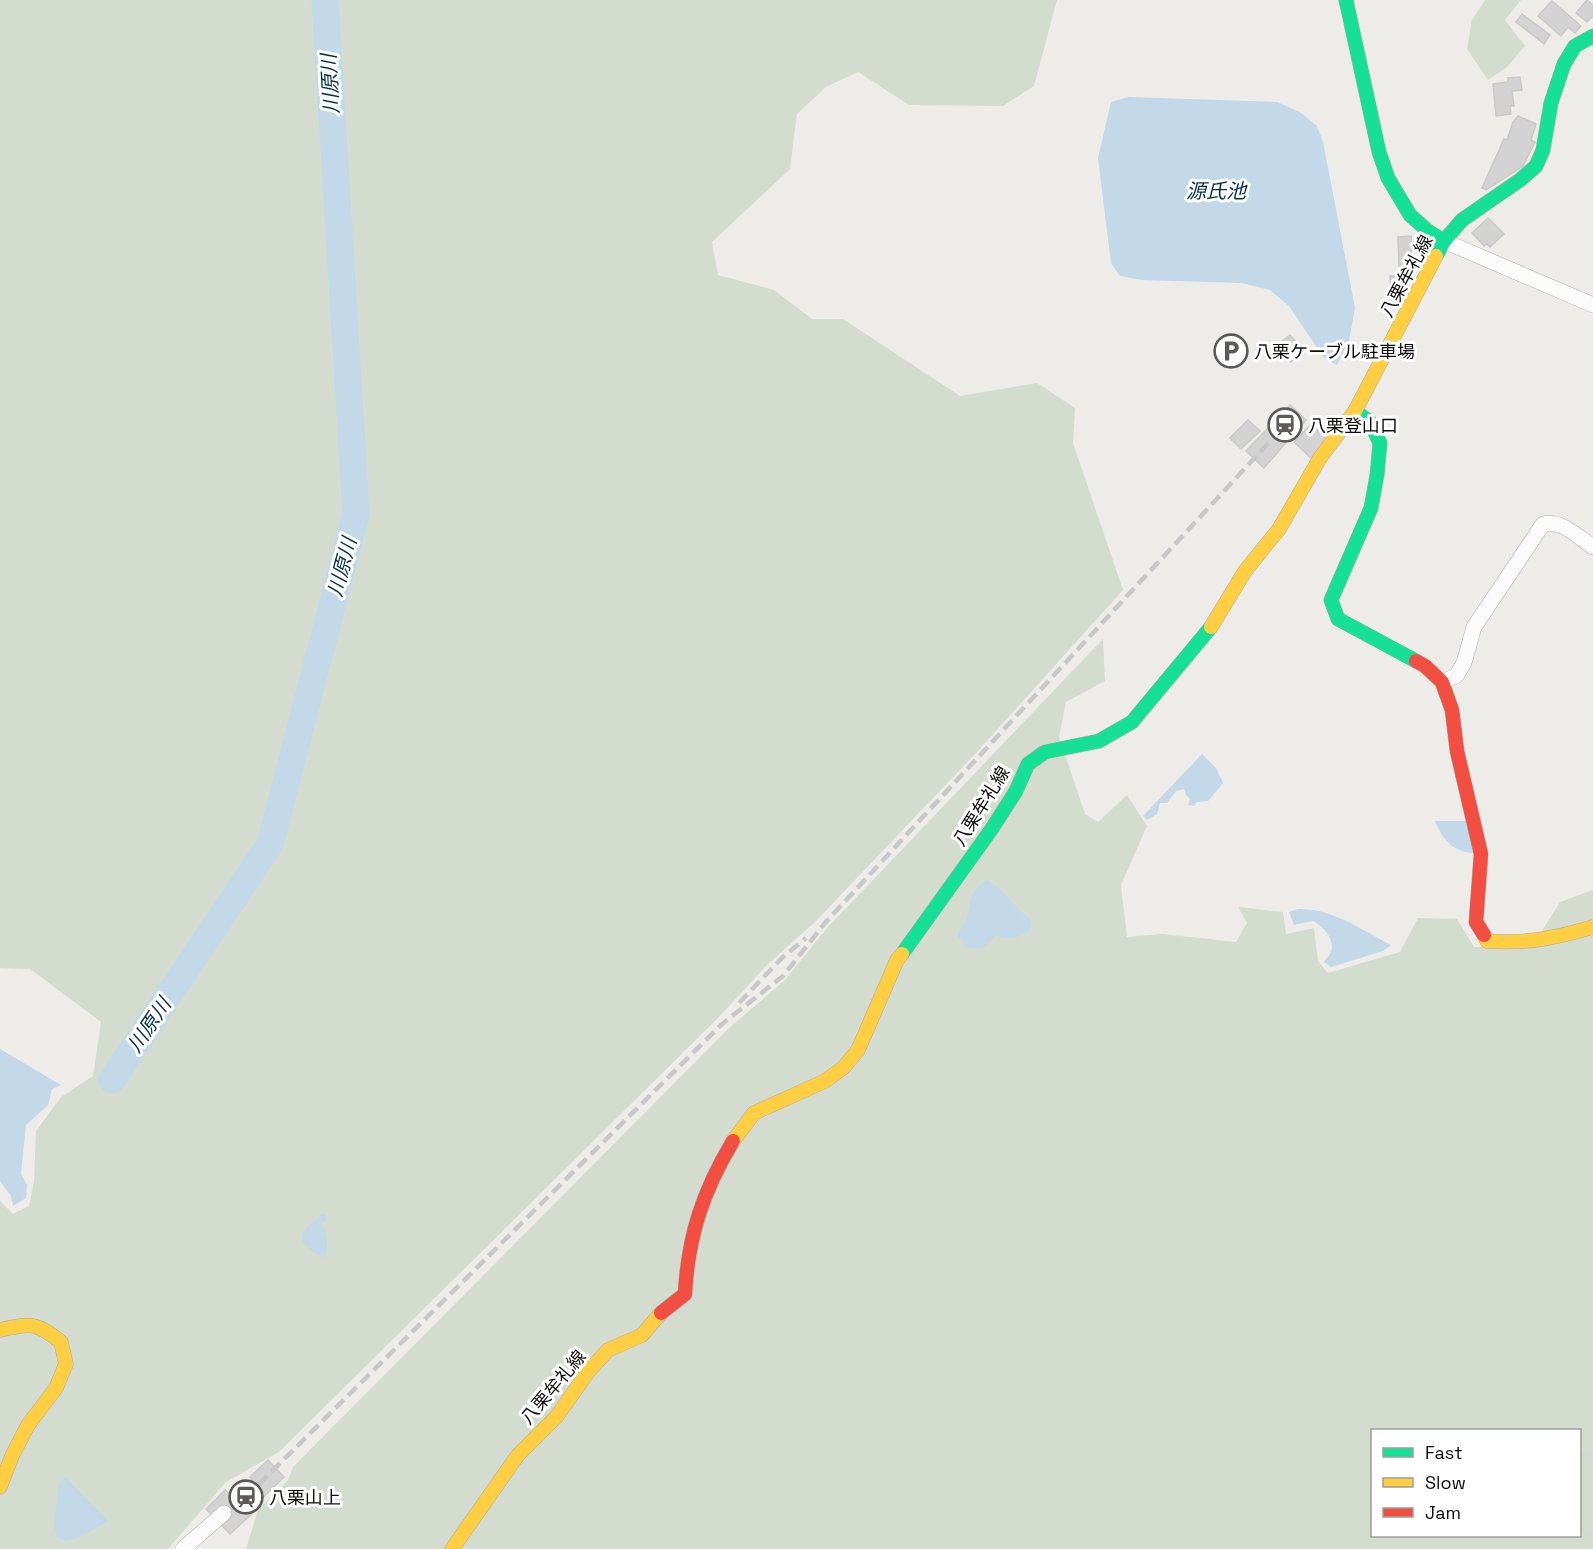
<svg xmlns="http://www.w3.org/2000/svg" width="1593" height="1549" viewBox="0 0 1593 1549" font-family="'Space Grotesk','Noto Sans JP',sans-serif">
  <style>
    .green { fill: #d4dcd0; fill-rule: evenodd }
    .water { fill: #c3d8e8 }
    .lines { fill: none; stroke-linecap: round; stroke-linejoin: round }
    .river { stroke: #c3d8e8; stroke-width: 27 }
    .building { fill: #d4d3d3; stroke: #cac9c9; stroke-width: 1.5 }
    .street-casing { stroke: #acaba9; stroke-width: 16 }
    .fast-casing { stroke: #acaba9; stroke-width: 15 }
    .slow-casing { stroke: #acaba9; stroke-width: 15 }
    .jam-casing { stroke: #acaba9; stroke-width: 15 }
    .path { stroke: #d6d6d5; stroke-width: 3; stroke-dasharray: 6 3; stroke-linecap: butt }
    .street { stroke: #fcfcfc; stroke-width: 15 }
    .fast { stroke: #16e098; stroke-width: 14 }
    .slow { stroke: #ffcf43; stroke-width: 14 }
    .jam { stroke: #f24e42; stroke-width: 14 }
    .rail { stroke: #c9c8c8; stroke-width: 4.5; stroke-dasharray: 12 6; stroke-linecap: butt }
    .labels { text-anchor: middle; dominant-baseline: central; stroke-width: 6; stroke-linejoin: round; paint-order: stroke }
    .street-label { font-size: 18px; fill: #0c0b0a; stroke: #fff }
    .poi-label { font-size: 18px; fill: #0c0b0a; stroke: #fff; text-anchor: start }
    .water-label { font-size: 20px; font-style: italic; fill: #062f47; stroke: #fff }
  </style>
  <rect width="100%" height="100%" fill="#eeece9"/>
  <!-- green -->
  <g class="green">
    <polygon points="0,0 1057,0 1034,86 1003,106 909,105 858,72 826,87 797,114 790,169 712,242 718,275 774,290 812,319 843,319 960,396 1037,383 1075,408 1073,443 1123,590 976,753 815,922 767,965 717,1019 279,1452 226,1482 168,1549 0,1549 0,1201 13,1214 29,1206 34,1181 36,1131 61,1097 93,1076 101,1022 30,969 0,968"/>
    <polygon points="1485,0 1521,0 1505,20 1525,46 1507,67 1488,80 1467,49 1472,20"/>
    <path d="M1103 639 1105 681 1066 702 1059 737 1085 814 1098 822 1127 795 1147 826 1121 885 1127 937 1162 934 1236 942 1247 923 1238 907 1283 912 1286 934 1314 928 1318 961 1328 973 1400 952 1418 918 1457 919 1474 947H1532L1560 902 1593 890V1549H246L258 1510 288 1480 293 1467 728 1029 784 981 828 927ZM1372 1430H1580V1536H1372Z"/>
  </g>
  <!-- water -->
  <g class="water">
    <polygon points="1128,97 1277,102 1300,112 1317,126 1323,142 1355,308 1349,341 1337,365 1324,358 1289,306 1270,290 1242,283 1142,280 1120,276 1111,263 1098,158 1111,102"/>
    <polygon points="1202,754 1216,768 1223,783 1208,801 1197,802 1194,806 1188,805 1190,799 1186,795 1184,789 1176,791 1167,803 1160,803 1157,814 1147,820 1143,816"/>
    <path d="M1435 821H1466L1473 853C1453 852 1442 839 1435 821Z"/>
    <path d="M987 880C1003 889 1015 908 1031 920L1030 930C1020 939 1009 939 995 935 987 947 979 951 965 947L963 940 958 937V931C976 916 961 894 987 880Z"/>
    <path d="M1298 909C1332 908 1362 930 1391 945L1383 951 1331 967 1324 962C1327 957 1331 954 1332 949 1333 937 1323 926 1313 921L1294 925 1289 912Z"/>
    <polygon points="0,1049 61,1085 52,1089 48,1105 26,1125 21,1174 27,1185 26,1198 13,1206 11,1196 0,1181"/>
    <path d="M322 1214H325L326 1219 322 1224C327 1236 329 1245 325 1258 309 1248 291 1242 311 1223 315 1220 319 1218 322 1214Z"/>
    <polygon points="66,1478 108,1521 81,1537 65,1541 57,1537 54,1524 59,1482"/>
  </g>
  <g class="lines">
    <!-- river -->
    <polyline class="river" points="112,1080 270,844 356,514 325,0"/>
  </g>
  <!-- building -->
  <g class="building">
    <polygon points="1587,0 1593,5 1593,16 1587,22 1576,13"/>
    <polygon points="1552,1 1581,26 1575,33 1568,27 1561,36 1538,16"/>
    <polygon points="1522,14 1550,35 1544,44 1516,22"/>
    <polygon points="1520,77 1522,90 1512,91 1514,106 1510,106 1511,114 1496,116 1493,84 1508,82 1508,78"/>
    <polygon points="1518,116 1536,124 1531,140 1535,142 1523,166 1486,190 1482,188 1504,139 1507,140 1513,122"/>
    <polygon points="1488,218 1504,234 1490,247 1487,244 1484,246 1472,233"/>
    <polygon points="1411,236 1412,267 1399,267 1398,237"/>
    <polygon points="1408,275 1409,295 1402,295 1402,307 1391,308 1390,276"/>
    <polygon points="1290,335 1304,351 1291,362 1277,345"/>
    <polygon points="1290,405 1306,420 1264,468 1246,451"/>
    <polygon points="1248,420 1260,431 1241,449 1230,438"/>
    <polygon points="1311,424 1328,440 1312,459 1294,442"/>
    <polygon points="268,1460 284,1477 251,1509 254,1512 230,1534 206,1509 225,1490 235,1498 252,1480 250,1477"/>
  </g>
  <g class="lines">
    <!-- street casing -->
    <g class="street-casing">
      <g id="street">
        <polyline points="1444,241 1593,305"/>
        <path d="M1442 682 1456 676 1464 663 1474 627 1543 524C1561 519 1578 537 1593 547"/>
        <polyline points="183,1549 224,1513"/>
      </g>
    </g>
    <!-- fast casing -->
    <g class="fast-casing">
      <g id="fast">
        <polyline points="1346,0 1379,152 1388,178 1410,215 1428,231 1444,241"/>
        <polyline points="1436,256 1444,241 1462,220 1520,180 1536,166 1543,150 1551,103 1564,64 1575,46 1593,36"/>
        <polyline points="1355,411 1370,422 1380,443 1377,475 1371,508 1331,600 1338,619 1416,661"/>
        <polyline points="902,954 991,830 1016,791 1028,764 1045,752 1099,741 1132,722 1211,627"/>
      </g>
    </g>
    <!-- slow casing -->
    <g class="slow-casing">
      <g id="slow">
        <polyline points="1211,627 1245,571 1279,529 1320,458 1355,411 1436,256"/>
        <path d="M1484 935 1487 941C1526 944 1556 938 1593 927"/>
        <polyline points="733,1141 754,1113 825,1081 843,1068 858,1050 897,960 902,954"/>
        <path d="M0 1330C32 1323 35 1322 61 1342L66 1364 56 1388 28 1425 12 1456 0 1487"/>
        <polyline points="452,1549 518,1455 557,1416 588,1372 608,1350 642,1335 661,1313"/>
      </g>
    </g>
    <!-- jam casing -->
    <g class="jam-casing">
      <g id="jam">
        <polyline points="1416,661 1425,666 1442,682 1452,710 1457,751 1481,854 1476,922 1484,935"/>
        <path d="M661 1313 685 1294C688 1236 703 1191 733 1141"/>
      </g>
    </g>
    <!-- path -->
    <g class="path">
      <polyline points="1580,1455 1589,1454 1593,1457"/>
      <polyline points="1580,1526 1593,1540"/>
    </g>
    <!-- street -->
    <use href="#street" class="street"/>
    <!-- fast -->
    <use href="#fast" class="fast"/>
    <!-- slow -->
    <use href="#slow" class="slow"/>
    <!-- jam -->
    <use href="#jam" class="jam"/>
    <!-- rail -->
    <g class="rail">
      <polyline points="739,1003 782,958 806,938"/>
      <polyline points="246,1497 722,1024 783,976 825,923 1285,425"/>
    </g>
  </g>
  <!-- icons -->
  <defs>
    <g id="parking-ring" transform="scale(1.725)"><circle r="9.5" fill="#fff" stroke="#5b5a58" stroke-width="1.5"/><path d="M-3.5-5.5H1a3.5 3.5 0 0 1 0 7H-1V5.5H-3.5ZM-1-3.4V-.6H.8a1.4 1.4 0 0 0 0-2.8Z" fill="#5b5a58"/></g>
    <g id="station-ring" transform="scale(1.725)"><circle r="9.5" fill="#fff" stroke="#5b5a58" stroke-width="1.5"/><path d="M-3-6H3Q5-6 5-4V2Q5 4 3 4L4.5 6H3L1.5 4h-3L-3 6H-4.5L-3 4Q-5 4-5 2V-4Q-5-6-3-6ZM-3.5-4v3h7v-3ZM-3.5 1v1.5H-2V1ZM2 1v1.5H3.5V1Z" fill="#5b5a58"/></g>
  </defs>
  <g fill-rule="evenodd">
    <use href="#parking-ring" x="1231" y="351"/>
    <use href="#station-ring" x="1285" y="425"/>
    <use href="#station-ring" x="246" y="1497"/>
  </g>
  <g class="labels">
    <!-- street labels -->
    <g class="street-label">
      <text transform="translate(1406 276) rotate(-62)">八栗牟礼線</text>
      <text transform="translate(981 806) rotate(-58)">八栗牟礼線</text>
      <text transform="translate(553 1387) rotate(-50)">八栗牟礼線</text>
    </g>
    <!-- poi labels -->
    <g class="poi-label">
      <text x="1254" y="351">八栗ケーブル駐車場</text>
      <text x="1308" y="425">八栗登山口</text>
      <text x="269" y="1497">八栗山上</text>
    </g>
    <!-- water labels -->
    <g class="water-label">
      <text transform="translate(330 84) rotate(-93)">川原川</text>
      <text x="1216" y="191">源氏池</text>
      <text transform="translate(342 567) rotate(-75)">川原川</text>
      <text transform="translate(149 1025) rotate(-56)">川原川</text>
    </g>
  </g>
  <!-- legend -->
  <rect x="1371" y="1429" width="210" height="108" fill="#ffffff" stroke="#9e9d9d" stroke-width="1.5"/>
  <rect x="1383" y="1448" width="30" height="9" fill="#16e098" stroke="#9e9d9d" stroke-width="1.5"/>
  <text x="1425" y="1459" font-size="18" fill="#0c0b0a">Fast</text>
  <rect x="1383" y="1478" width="30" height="9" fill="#ffcf43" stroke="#9e9d9d" stroke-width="1.5"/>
  <text x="1425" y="1489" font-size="18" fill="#0c0b0a">Slow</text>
  <rect x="1383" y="1508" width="30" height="9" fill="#f24e42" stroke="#9e9d9d" stroke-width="1.5"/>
  <text x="1425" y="1519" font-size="18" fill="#0c0b0a">Jam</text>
</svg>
